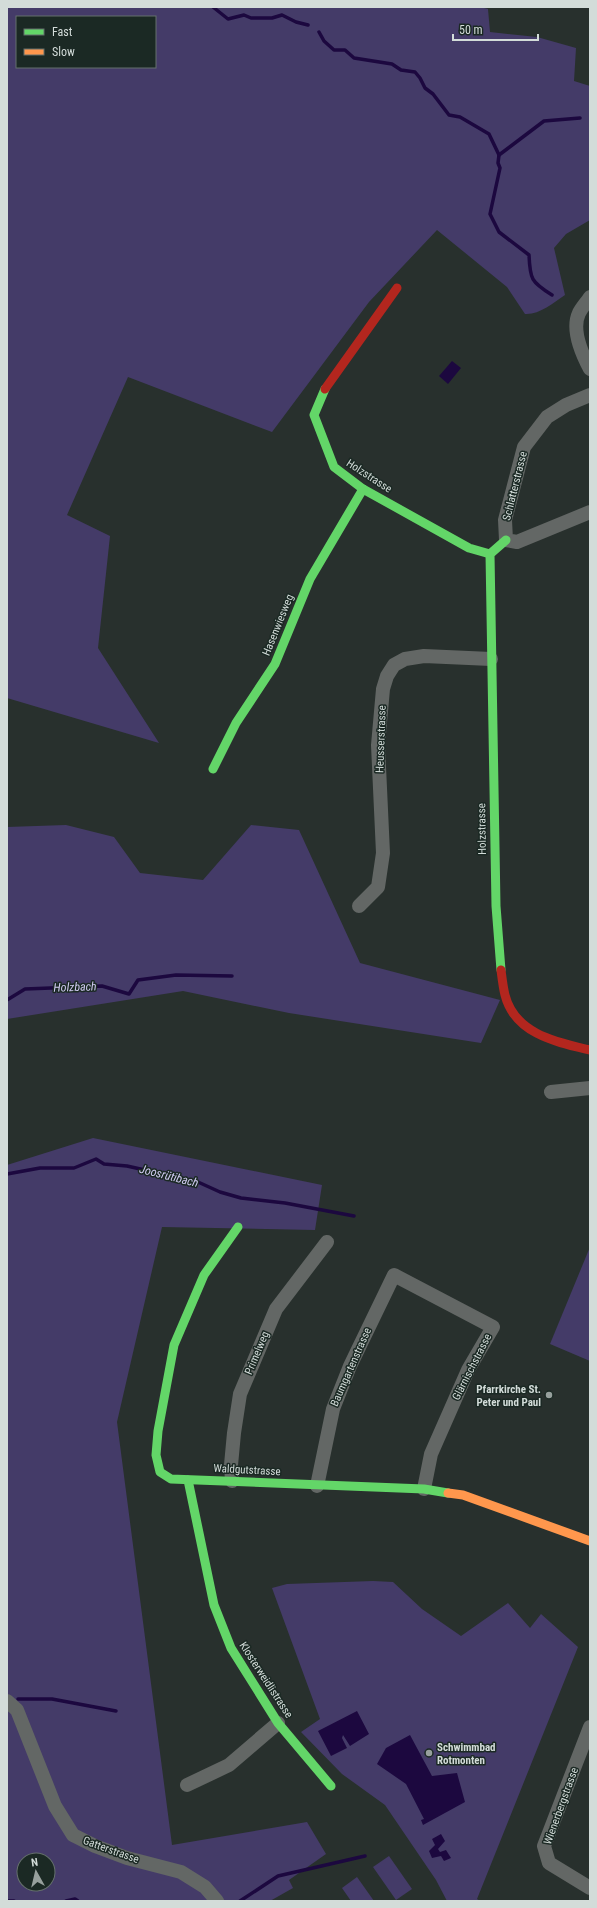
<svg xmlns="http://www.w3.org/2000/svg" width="597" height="1908" viewBox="0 0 597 1908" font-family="'Roboto Condensed',sans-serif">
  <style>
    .green { fill: #443b68; fill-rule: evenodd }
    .water { fill: #1c083f }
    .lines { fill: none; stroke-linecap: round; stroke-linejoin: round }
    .stream { stroke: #1c083f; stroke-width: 3.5 }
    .street { stroke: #636765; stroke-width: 14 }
    .fast { stroke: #63d668; stroke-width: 9 }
    .slow { stroke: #ff974d; stroke-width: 9 }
    .jam { stroke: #b3261e; stroke-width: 9 }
    .poi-dot { fill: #97a09d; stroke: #1b2924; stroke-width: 1.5 }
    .labels { text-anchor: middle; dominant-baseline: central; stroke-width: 3; stroke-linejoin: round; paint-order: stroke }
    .street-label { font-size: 11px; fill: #d3dcd9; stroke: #1b2924 }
    .poi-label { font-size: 11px; font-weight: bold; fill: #d3dcd9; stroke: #1b2924; text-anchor: end }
    .water-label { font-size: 12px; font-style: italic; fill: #d2ccf3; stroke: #1b2924 }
  </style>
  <rect width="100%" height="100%" fill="#28302d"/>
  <!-- green -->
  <g class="green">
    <path d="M7 7H480L488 9 490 32 537 37 576 48 574 81 590 86V220L566 234 554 248 565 295C553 303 539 315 525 314L507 287 437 230 369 302 272 432 128 377 67 515 110 536 98 648 159 743 7 698ZM17 17H155V67H17Z"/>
    <polygon points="66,825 114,837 140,873 203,880 251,825 299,830 360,963 500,1000 481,1043 289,1013 183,991 7,1019 7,827"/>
    <polygon points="93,1138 322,1185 315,1230 162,1227 117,1422 172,1845 307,1822 326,1854 289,1880 293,1888 270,1901 223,1901 134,1853 75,1833 7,1697 7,1165"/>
    <polygon points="590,1247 590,1361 550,1344"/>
    <polygon points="373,1581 393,1582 422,1609 461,1636 508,1603 530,1628 541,1614 578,1647 477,1899 480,1901 447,1901 436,1880 385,1805 342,1774 301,1732 320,1719 272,1588 287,1584"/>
    <path d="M7 1706 15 1713 71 1840 179 1876 204 1892 209 1901H7ZM24 1860H48V1884H24Z"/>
    <polygon points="389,1856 412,1889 396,1900 373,1867"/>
    <polygon points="357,1877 374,1901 351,1901 342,1888"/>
  </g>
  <!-- water -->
  <g class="water">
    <polygon points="452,361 461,368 448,384 439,376"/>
    <polygon points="357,1711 369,1734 350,1746 343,1735 342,1738 347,1748 331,1756 318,1731"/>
    <polygon points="410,1735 432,1776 457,1773 465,1802 423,1825 421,1820 424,1819 406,1784 377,1764 386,1748"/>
    <polygon points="441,1834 445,1841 438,1849 440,1852 446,1850 451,1858 444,1861 441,1856 432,1858 429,1851 435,1845 432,1839"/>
  </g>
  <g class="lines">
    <!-- stream -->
    <g class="stream">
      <polyline points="213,7 228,19 244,15 251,18 272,18 282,15 296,22 308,25"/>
      <path d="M319 32 324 41 334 50H345L354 58 392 64 401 70 415 72 420 78 425 88 433 94 449 115 460 117 489 134 499 155 498 163 500 168 490 214 499 232 529 255C530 279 531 282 552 295"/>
      <polyline points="499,155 544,121 580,118"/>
      <polyline points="7,1000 25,989 102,986 129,994 138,980 176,975 232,976"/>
      <polyline points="7,1174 40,1168 74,1168 96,1159 104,1164 127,1166 198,1182 220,1192 241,1198 285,1203 354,1216"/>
      <polyline points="18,1699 52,1699 116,1711"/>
      <polyline points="7,1901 14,1901"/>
      <polyline points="66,1901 75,1899 78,1901"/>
      <polyline points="240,1901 278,1876 365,1856"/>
    </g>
    <!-- street -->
    <g class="street">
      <path d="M590 297C587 302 582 307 579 313 571 330 582 354 590 369"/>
      <polyline points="590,395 566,405 547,417 524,447 505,520 506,540 517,542 590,512"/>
      <polyline points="359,906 378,887 383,853 378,745 383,689 387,676 394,665 405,659 424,656 491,659"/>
      <polyline points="551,1092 590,1088"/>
      <polyline points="232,1481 231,1465 234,1433 240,1394 276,1309 327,1242"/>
      <polyline points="317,1486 333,1409 350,1366 394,1275 493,1327 468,1370 431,1454 424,1489"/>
      <polyline points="7,1701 17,1710 55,1806 73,1835 95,1846 127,1858 181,1872 205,1887 217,1901"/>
      <polyline points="590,1727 544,1846 549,1863 590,1888"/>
      <polyline points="187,1785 229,1765 278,1723"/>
    </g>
    <!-- fast -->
    <g class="fast">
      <polyline points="325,389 314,415 334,467 363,489 469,548 490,554"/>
      <polyline points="213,769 236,723 275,664 310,579 363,489"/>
      <polyline points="501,970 496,906 490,554 506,540"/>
      <polyline points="238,1227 204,1275 174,1345 158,1431 156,1455 160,1472 171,1479 424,1489 448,1493"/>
      <polyline points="188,1480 214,1605 231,1648 278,1723 331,1786"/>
    </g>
    <!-- slow -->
    <polyline class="slow" points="448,1493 463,1495 590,1541"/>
    <!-- jam -->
    <g class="jam">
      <polyline points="325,389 397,288"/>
      <path d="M501 970C502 978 503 987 505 995 515 1034 556 1042 590 1050"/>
    </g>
  </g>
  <!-- markers -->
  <g class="poi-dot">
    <circle cx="549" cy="1395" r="4"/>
    <circle cx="429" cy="1753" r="4"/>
  </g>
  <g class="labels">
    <!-- street labels -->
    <g class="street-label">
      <text transform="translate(369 476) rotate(33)">Holzstrasse</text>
      <text transform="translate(515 486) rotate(-76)">Schlatterstrasse</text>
      <text transform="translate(278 625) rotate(-68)">Hasenwiesweg</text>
      <text transform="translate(381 739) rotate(-88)">Heusserstrasse</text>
      <text transform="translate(482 829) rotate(-91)">Holzstrasse</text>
      <text transform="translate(257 1353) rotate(-67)">Primelweg</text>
      <text transform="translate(351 1367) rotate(-66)">Baumgartenstrasse</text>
      <text transform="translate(472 1367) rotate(-63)">Glärnischstrasse</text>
      <text transform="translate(247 1470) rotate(3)">Waldgutstrasse</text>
      <text transform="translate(266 1680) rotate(57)">Klosterweidlistrasse</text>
      <text transform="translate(561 1806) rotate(-70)">Wienerbergstrasse</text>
      <text transform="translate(111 1850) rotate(20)">Gatterstrasse</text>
    </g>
    <!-- poi labels -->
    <g class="poi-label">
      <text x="541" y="1389">Pfarrkirche St.<tspan x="541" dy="13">Peter und Paul</tspan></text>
      <text x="437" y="1747" text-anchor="start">Schwimmbad<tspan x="437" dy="13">Rotmonten</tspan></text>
    </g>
    <!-- water labels -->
    <g class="water-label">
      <text transform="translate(75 987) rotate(-2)">Holzbach</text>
      <text transform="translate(169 1176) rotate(14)">Joosrütibach</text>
    </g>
  </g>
  <!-- border -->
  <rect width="597" height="1908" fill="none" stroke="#d3dcd9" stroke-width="16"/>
  <!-- legend -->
  <rect x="16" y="16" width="140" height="52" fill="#1b2924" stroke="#65716c"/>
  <rect x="24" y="29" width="20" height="6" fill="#63d668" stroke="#65716c"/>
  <text x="52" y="36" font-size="12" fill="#d3dcd9">Fast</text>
  <rect x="24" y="49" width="20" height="6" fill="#ff974d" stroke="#65716c"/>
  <text x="52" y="56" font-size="12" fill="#d3dcd9">Slow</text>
  <!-- north arrow -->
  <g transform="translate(36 1872) rotate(352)"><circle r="19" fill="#1b2924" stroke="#65716c"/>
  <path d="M0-3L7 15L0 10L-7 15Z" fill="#97a09d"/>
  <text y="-6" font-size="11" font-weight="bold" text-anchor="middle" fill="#d3dcd9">N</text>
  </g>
  <!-- scale -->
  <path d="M453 34v6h85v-6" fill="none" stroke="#d3dcd9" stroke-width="2"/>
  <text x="459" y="34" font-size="12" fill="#d3dcd9" stroke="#1b2924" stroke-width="3" paint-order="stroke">50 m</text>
</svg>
